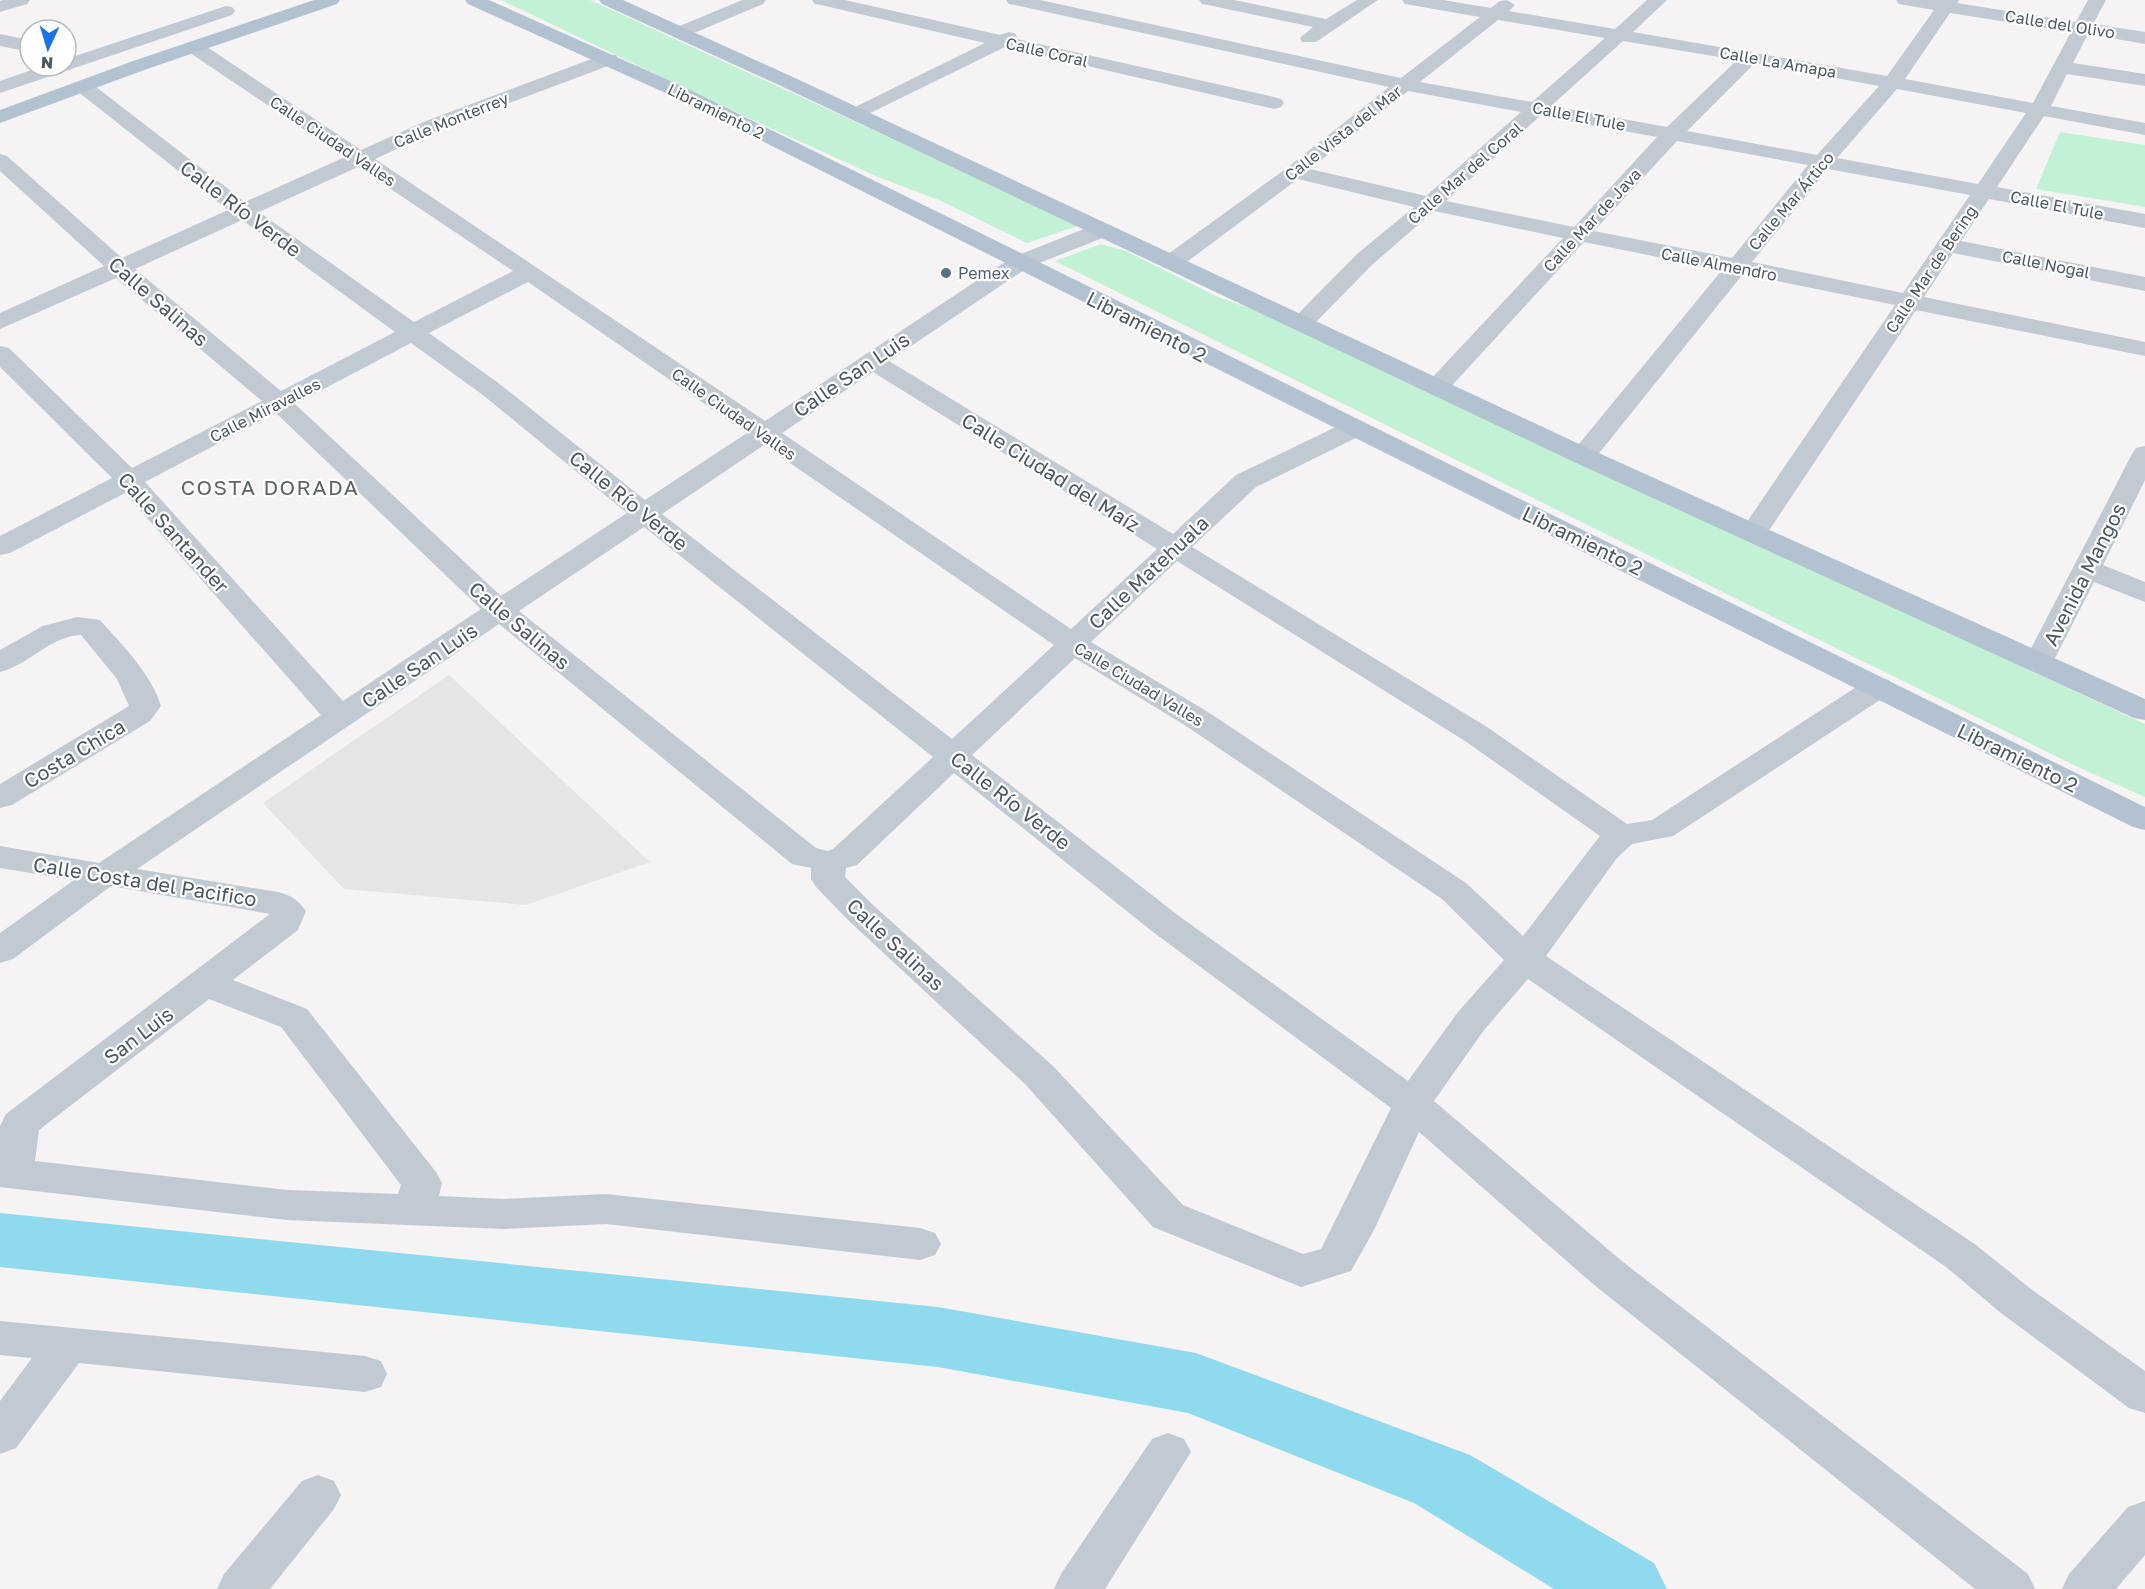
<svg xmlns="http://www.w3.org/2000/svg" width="2145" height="1589" viewBox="0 0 2145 1589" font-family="'Golos Text',sans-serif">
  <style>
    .education { fill: #e6e4e5 }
    .green { fill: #c3f1d5 }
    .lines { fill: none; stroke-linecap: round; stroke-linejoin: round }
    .river { fill: #90daee; fill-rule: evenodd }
    .minor { fill: #c1cad2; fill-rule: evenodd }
    .major { fill: #b3c2d1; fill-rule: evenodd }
    .service-dot { fill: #5c6f8a; stroke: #fff; stroke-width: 2 }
    .labels { text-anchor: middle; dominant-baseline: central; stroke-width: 4.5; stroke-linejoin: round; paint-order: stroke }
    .far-street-label { font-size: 16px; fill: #4a5661; stroke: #fff }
    .far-service-label { font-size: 16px; fill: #4e5e75; stroke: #fff; text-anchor: start }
    .street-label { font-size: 20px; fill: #4a5661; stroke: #fff }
    .neighbourhood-label { font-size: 21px; letter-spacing: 1.5px; fill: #5f6368; stroke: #fff }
  </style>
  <rect width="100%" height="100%" fill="#f5f3f3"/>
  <!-- education -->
  <polygon class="education" points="449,675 650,862 526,905 344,889 263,803"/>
  <!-- green -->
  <g class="green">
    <polygon points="501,0 590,0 1080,225 1027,243 939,200 878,177 720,105"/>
    <polygon points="2060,132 2145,145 2145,207 2036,189"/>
    <polygon points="1101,244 1126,251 1218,297 1277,318 2145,724 2145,797 2078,767 1773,617 1055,261"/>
  </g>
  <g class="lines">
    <!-- river -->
    <polygon class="river" points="0,1213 938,1307 1196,1353 1470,1455 1654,1563 1667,1589 1554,1589 1414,1503 1188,1413 938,1367 0,1267"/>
    <!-- minor -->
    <g class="minor">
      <polygon points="3,0 30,0 27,4 0,12 0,1"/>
      <polygon points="742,0 766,0 763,4 687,36 675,36 672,32 675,28"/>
      <polygon points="812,0 845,0 1000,35 1009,32 1016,34 1017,39 1274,97 1281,99 1284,103 1281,107 1274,109 1005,47 856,120 849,118 846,114 849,110 985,43 821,5 815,4"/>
      <path d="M1006 0H1040L1401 78 1480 17 1411 5 1405 4 1402 0H1443L1491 8 1500 1 1507 0 1515 5 1509 11 1615 29 1647 0H1667L1633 32 1887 76 1934 10 1899 4 1896 0H1959L1957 3 2076 22 2088 0H2106L2093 24 2145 32V44L2088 34 2073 63 2145 74V86L2067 74 2051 106 2145 123V135L2044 116 1997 187 2145 214V228L1989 199 1961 241 2145 277V291L1953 253 1924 297 2145 342V356L1916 310 1764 538 1754 540 1744 538 1740 532 1895 305 1743 274 1592 462 1583 464 1574 462 1570 456 1574 450 1722 270 1584 242 1446 392 1437 395 1428 392 1424 387 1428 382 1563 238 1434 211 1373 264 1309 329 1301 331 1293 329 1289 324 1293 319 1357 254 1414 207 1298 179 1180 267 1172 269 1164 267 1161 262 1164 257 1287 168 1389 87 1015 5 1009 4ZM1950 13 2071 32 2033 103 1905 79ZM1498 20 1605 38 1532 102 1420 82ZM1623 41 1737 60 1667 127 1551 106ZM1755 63 1879 86 1817 155 1687 131ZM1897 89 2026 113 1978 184 1837 158ZM1408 91 1521 112 1426 196 1310 169ZM1540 116 1657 137 1574 227 1446 201ZM1677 141 1808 165 1732 258 1594 231ZM1828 169 1970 195 1903 293 1752 262Z"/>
      <polygon points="1199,0 1234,0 1326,19 1357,0 1378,0 1316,42 1302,42 1300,38 1313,27 1208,5 1202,4"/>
      <polygon points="226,6 232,7 235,11 232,15 0,93 0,81 43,66 66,66 66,59"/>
      <polygon points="0,34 30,40 30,52 0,46"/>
      <path d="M194 41 201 43 361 150 426 121 602 55H616L618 59 616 63 440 129 375 159 765 421 1011 258 1094 225 1102 223 1110 225 1113 230 1110 235 1027 268 889 361 1173 534 1236 475 1344 423 1353 421 1362 423 1366 429 1362 435 1256 487 1192 547 1487 727 1627 824 1652 820 1867 680 1878 678 1889 680 1893 687 1889 694 1673 836 1632 844 1617 858 1546 956 1976 1245 2031 1289 2145 1371V1413L2129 1408 2001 1313 1946 1267 1528 979 1484 1030 1434 1101 1623 1262 2028 1574 2035 1589H1975L1593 1284 1419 1132 1374 1230 1351 1271 1301 1287 1153 1227 1025 1084 850 922 816 887 811 879V868L792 864 499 624 137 869 278 892C291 895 298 900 306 911L298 930 233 980 307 1009 436 1172 442 1183 439 1196 504 1199 606 1194 920 1228 935 1233 941 1244 935 1255 920 1260 606 1224 504 1229 287 1220 0 1187V1126L6 1114 270 914 111 886 13 959 0 963V933L74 880 0 868V846L99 863 321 715 125 493 10 553 0 555V536L112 478 0 367V346L9 348 132 468 262 401 116 278 0 329V313L104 266 0 171V154L7 156 122 258 228 210 77 91 74 87 77 83H91L245 202 345 157 187 51 185 47 187 43ZM358 167 513 271 414 322 259 212ZM242 220 395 332 281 391 135 269ZM528 282 747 433 645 500 501 385 429 333ZM411 343 483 395 627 513 501 596 295 404ZM873 372 1157 549 1071 629 782 433ZM276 413 481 609 343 701 145 482ZM764 445 1054 645 952 739 662 514ZM644 527 933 757 833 849 828 851 816 848 519 611ZM1177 561 1465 741 1600 836 1523 936 1466 883 1208 712 1091 642ZM1075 658 1186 726 1442 899 1504 960 1458 1012 1408 1081 1179 916 972 755ZM954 773 1153 932 1391 1108 1321 1249 1303 1254 1183 1205 1053 1066 874 906 845 877 846 868 857 865ZM209 999 281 1027 401 1185 398 1194 287 1190 35 1161 39 1130Z"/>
      <polygon points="2145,446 2145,480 2103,565 2145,582 2145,602 2094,582 2050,668 2039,671 2028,668 2024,662 2132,454 2136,448"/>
      <path d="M77 617 100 620C122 645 151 673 161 706L150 721 12 805 0 808V784L129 706 117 679 81 635C50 636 29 665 0 672V650L43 626Z"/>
      <polygon points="0,1321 365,1356 381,1361 387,1374 381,1387 365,1392 79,1363 16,1448 0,1454 0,1401 32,1358 0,1355"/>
      <polygon points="1168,1433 1184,1439 1191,1452 1105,1589 1054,1589 1061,1574 1152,1439"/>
      <polygon points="318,1475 334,1481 341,1495 334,1509 270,1589 217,1589 224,1574 302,1481"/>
      <polygon points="2145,1501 2145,1555 2116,1589 2062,1589 2069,1574 2128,1507"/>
    </g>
    <!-- major -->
    <g class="major">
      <polygon points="314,0 340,0 337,4 147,69 0,123 0,110 133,61"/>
      <polygon points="465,0 489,0 684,87 2145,807 2145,830 2133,827 670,95 468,4"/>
      <polygon points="599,0 623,0 795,78 1592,450 2145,699 2145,720 2134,718 1574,462 781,86 602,4"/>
    </g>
  </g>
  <!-- markers -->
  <circle class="service-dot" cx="946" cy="273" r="6"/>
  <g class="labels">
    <!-- far-street labels -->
    <g class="far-street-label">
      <text transform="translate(2060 24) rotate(9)">Calle del Olivo</text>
      <text transform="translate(1047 52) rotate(13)">Calle Coral</text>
      <text transform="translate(1778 62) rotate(10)">Calle La Amapa</text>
      <text transform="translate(716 111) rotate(26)">Libramiento 2</text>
      <text transform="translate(1579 116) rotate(11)">Calle El Tule</text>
      <text transform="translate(451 120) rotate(-22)">Calle Monterrey</text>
      <text transform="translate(1343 133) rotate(-38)">Calle Vista del Mar</text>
      <text transform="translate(333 141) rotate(34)">Calle Ciudad Valles</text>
      <text transform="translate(1465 173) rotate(-41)">Calle Mar del Coral</text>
      <text transform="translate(1791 201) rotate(-50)">Calle Mar Ártico</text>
      <text transform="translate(2057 205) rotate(11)">Calle El Tule</text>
      <text transform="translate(1592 220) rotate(-47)">Calle Mar de Java</text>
      <text transform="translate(1719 264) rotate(11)">Calle Almendro</text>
      <text transform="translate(2046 264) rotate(11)">Calle Nogal</text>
      <text transform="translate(1931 269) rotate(-56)">Calle Mar de Bering</text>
      <text transform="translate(265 410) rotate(-27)">Calle Miravalles</text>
      <text transform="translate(734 414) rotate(35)">Calle Ciudad Valles</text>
      <text transform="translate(1139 684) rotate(31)">Calle Ciudad Valles</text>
    </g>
    <!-- far-service labels -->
    <g class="far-service-label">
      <text x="958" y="273">Pemex</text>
    </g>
    <!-- street labels -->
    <g class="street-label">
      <text transform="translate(241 208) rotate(37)">Calle Río Verde</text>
      <text transform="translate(159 301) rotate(41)">Calle Salinas</text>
      <text transform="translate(1147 326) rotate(27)">Libramiento 2</text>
      <text transform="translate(851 374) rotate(-34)">Calle San Luis</text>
      <text transform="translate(1051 472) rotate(32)">Calle Ciudad del Maíz</text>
      <text transform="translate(629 500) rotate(39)">Calle Río Verde</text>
      <text transform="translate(174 532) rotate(48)">Calle Santander</text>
      <text transform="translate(1583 540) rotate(26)">Libramiento 2</text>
      <text transform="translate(1148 572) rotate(-43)">Calle Matehuala</text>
      <text transform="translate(2084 574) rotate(-63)">Avenida Mangos</text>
      <text transform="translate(520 625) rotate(40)">Calle Salinas</text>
      <text transform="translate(419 665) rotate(-34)">Calle San Luis</text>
      <text transform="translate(74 753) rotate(-31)">Costa Chica</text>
      <text transform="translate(2018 757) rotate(26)">Libramiento 2</text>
      <text transform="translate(1011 800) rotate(38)">Calle Río Verde</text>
      <text transform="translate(145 881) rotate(9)">Calle Costa del Pacifico</text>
      <text transform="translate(896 944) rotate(43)">Calle Salinas</text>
      <text transform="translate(138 1035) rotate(-37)">San Luis</text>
    </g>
    <!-- neighbourhood labels -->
    <g class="neighbourhood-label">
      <text x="270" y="487">COSTA DORADA</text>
    </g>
  </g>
  <!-- north arrow -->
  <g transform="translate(48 48) rotate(184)"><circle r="28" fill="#ffffff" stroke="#b7bbc0" stroke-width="1.5"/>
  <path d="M0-4.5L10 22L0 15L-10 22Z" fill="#1a73e8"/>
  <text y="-9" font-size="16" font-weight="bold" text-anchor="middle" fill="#4a5661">N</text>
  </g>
</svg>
